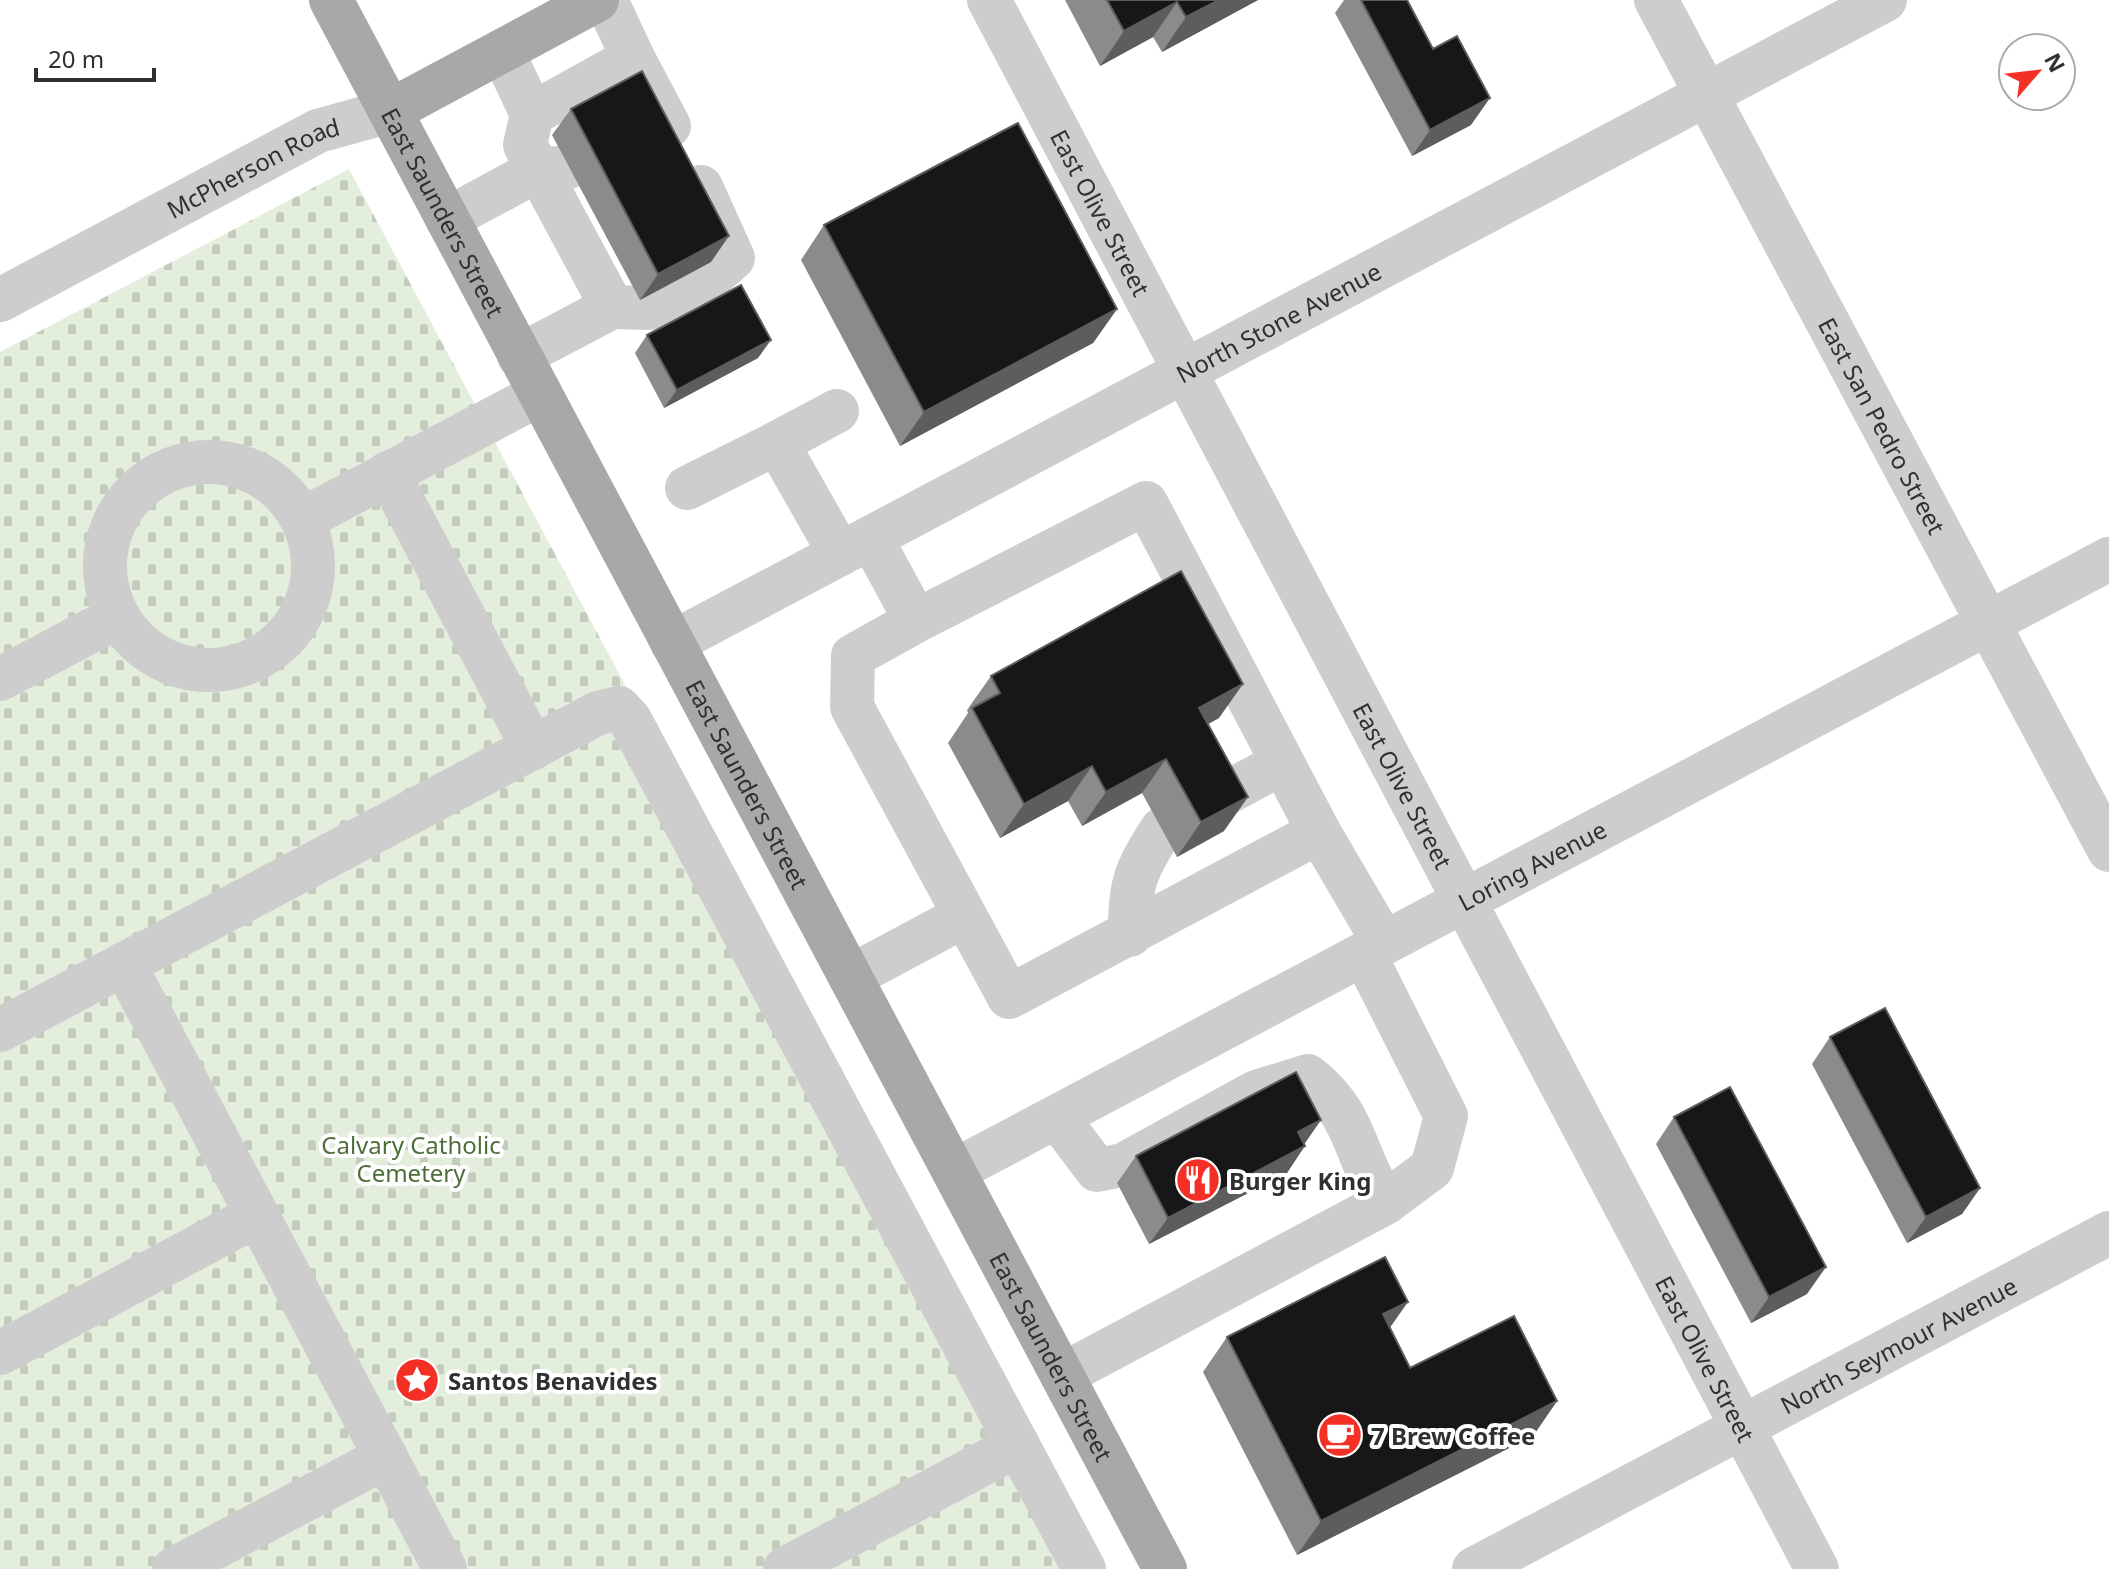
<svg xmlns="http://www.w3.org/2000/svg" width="2109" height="1569" viewBox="0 0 2109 1569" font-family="'Noto Sans',sans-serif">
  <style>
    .cemetery { fill: url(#cemetery-stones) }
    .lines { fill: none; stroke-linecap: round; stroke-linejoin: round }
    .minor { stroke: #cdcdcd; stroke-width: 44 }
    .major { stroke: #a8a8a8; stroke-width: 44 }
    .wall { fill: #8b8b8b }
    .shaded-wall { fill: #5d5d5d }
    .building { fill: #171717; stroke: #5d5d5d; stroke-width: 2 }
    .labels { text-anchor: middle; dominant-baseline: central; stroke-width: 8; stroke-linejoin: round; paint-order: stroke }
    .street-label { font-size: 24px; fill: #303030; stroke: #fff }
    .park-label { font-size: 24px; fill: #4c6f39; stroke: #fff }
    .poi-label { font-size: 24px; font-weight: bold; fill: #303030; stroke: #fff; text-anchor: start }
  </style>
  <defs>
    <pattern id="cemetery-stones" width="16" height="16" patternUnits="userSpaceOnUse" patternTransform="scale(2)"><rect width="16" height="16" fill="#e4eedc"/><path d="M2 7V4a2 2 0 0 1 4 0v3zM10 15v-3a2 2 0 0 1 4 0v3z" fill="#c4ccbd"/></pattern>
  </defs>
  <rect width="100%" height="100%" fill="#fff"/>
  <!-- cemetery -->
  <polygon class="cemetery" points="349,169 1098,1569 0,1569 0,352"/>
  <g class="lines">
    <!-- minor -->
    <g class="minor">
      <polyline points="606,0 633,58"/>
      <path id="s1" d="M989 0 1817 1569"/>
      <path id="s2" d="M1656 0 2109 850"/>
      <polyline points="502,51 532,114"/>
      <polyline points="447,219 538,170 568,167"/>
      <path id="s3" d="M0 300 318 131 390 111"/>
      <polyline points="612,307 525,145 532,114 633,58 669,126"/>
      <polyline points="519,356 612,307 649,308 716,273 733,258 701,187"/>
      <polyline points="837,411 777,443 840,554"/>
      <circle cx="209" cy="566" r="104"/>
      <polyline points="388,473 533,748"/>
      <polyline points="687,488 777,443"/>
      <polyline points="303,519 540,394"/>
      <polyline points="871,538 916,621 1146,503 1319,832 1009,997 852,707 853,656 916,621"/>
      <path id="s4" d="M672 643 1885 0"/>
      <polyline points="0,679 117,617"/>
      <polyline points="1208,803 1282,763"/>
      <polyline points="1319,832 1384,943"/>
      <path d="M1130 935C1130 885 1134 872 1162 829"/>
      <polyline points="124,964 445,1569"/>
      <polyline points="850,977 964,916"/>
      <polyline points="0,1030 598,713 619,708 630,720 1084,1569"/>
      <path d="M1057 1117 1097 1170 1123 1165 1256 1092 1308 1076C1358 1115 1353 1155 1385 1203"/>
      <path id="s5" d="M954 1171 2109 559"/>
      <polyline points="0,1353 257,1215"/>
      <polyline points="1062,1375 1385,1203 1432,1168 1446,1116 1364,954"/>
      <polyline points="174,1569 386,1457"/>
      <polyline points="785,1569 1018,1445"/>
      <path id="s6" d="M1474 1569 2109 1233"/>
    </g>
    <!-- major -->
    <g class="major">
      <path id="s7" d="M331 0 1165 1569"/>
      <polyline points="390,111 597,0"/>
    </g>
  </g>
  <!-- wall -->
  <g class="wall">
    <polygon points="1065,0 1258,0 1162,52 1153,37 1100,66"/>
    <polygon points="1344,0 1407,0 1471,125 1412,156 1335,13"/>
    <polygon points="571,109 711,262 640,300 552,135"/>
    <polygon points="824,225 1117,309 1093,343 900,446 801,260"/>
    <polygon points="647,335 758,358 664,408 635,353"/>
    <polygon points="991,676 1219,718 1208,724 1224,831 1177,857 1142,793 1082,826 1068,801 1000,838 948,743 968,713 967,710"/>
    <polygon points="1830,1037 1980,1188 1962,1214 1907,1243 1812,1064"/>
    <polygon points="1674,1117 1807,1294 1751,1323 1656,1144"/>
    <polygon points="1304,1144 1287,1173 1149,1244 1117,1183 1136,1156"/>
    <polygon points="1390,1328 1410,1368 1557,1401 1533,1436 1297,1555 1203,1372 1227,1337"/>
  </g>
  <!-- shaded-wall -->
  <g class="shaded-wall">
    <polygon points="1219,0 1258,0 1162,52 1186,17"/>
    <polygon points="1177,2 1153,37 1100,66 1124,31"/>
    <polygon points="1490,98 1471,125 1412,156 1430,130"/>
    <polygon points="729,236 711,262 640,300 658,274"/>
    <polygon points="1117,309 1093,343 900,446 924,412"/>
    <polygon points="771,340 758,358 664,408 677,390"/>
    <polygon points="1243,684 1219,718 1175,742 1199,708"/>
    <polygon points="1166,759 1142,793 1082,826 1106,792"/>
    <polygon points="1092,766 1068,801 1000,838 1024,804"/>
    <polygon points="1248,797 1224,831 1177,857 1201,822"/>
    <polygon points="1321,1120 1303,1146 1298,1132"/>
    <polygon points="1305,1146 1287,1173 1149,1244 1168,1218"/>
    <polygon points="1980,1188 1962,1214 1907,1243 1926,1217"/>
    <polygon points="1826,1267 1807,1294 1751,1323 1769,1297"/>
    <polygon points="1408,1302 1384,1336 1383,1314"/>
    <polygon points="1557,1401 1533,1436 1297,1555 1321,1521"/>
  </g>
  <!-- building -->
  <g class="building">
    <polygon points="1107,0 1219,0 1186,17 1177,2 1124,31"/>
    <polygon points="1361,0 1407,0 1433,49 1457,36 1490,98 1430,130"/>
    <polygon points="642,71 729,236 658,274 571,109"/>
    <polygon points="1018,123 1117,309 924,412 824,225"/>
    <polygon points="741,285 771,340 677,390 647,335"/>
    <polygon points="1181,571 1243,684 1199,708 1248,797 1201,822 1166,759 1106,792 1092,766 1024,804 972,708 1000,693 991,676"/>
    <polygon points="1885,1008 1980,1188 1926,1217 1830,1037"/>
    <polygon points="1296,1072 1321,1120 1298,1132 1305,1146 1168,1218 1136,1156"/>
    <polygon points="1730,1087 1826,1267 1769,1297 1674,1117"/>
    <polygon points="1385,1257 1408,1302 1383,1314 1410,1368 1514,1316 1557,1401 1321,1521 1227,1337"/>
  </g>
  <!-- icons -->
  <defs>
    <g id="restaurant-disc" transform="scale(2.3)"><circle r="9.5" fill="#f42f25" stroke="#fff"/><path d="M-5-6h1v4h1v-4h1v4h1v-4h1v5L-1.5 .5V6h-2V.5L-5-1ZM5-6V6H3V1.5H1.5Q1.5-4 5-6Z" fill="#fff"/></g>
    <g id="sight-disc" transform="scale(2.3)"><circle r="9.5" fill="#f42f25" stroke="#fff"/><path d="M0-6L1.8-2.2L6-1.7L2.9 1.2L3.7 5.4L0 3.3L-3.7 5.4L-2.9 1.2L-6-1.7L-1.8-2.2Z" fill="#fff"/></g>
    <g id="cafe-disc" transform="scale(2.3)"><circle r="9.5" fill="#f42f25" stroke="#fff"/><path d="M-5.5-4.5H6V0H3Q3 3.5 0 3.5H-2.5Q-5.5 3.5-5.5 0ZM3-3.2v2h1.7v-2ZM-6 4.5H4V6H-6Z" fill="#fff"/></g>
  </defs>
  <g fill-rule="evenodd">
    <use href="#restaurant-disc" x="1198" y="1180"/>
    <use href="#sight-disc" x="417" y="1380"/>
    <use href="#cafe-disc" x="1340" y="1435"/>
  </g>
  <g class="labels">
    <!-- street labels -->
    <g class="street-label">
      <text stroke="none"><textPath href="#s3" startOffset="286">McPherson Road</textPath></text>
      <text stroke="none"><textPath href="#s1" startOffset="240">East Olive Street</textPath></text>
      <text stroke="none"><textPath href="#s7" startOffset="240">East Saunders Street</textPath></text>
      <text stroke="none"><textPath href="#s4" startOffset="686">North Stone Avenue</textPath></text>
      <text stroke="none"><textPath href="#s2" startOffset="482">East San Pedro Street</textPath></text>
      <text stroke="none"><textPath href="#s7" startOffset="888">East Saunders Street</textPath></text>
      <text stroke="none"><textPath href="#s1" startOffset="888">East Olive Street</textPath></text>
      <text stroke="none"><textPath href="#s5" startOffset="654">Loring Avenue</textPath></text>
      <text stroke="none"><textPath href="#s6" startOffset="480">North Seymour Avenue</textPath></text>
      <text stroke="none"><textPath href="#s7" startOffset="1536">East Saunders Street</textPath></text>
      <text stroke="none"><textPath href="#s1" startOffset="1536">East Olive Street</textPath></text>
    </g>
    <!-- park labels -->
    <g class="park-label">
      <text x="411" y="1144">Calvary Catholic<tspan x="411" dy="28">Cemetery</tspan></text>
    </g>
    <!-- poi labels -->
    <g class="poi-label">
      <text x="1229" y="1180">Burger King</text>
      <text x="448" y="1380">Santos Benavides</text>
      <text x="1371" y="1435">7 Brew Coffee</text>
    </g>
  </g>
  <!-- north arrow -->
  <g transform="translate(2037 72) rotate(62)"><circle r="38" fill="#ffffff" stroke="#acacac" stroke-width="2"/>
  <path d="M0-6L14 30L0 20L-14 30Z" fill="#f42f25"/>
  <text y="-12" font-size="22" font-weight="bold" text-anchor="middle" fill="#303030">N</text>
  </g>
  <!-- scale -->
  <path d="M36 68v12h118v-12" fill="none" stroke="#303030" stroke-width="4"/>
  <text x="48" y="68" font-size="24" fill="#303030" stroke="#ffffff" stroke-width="6" paint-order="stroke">20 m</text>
</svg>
